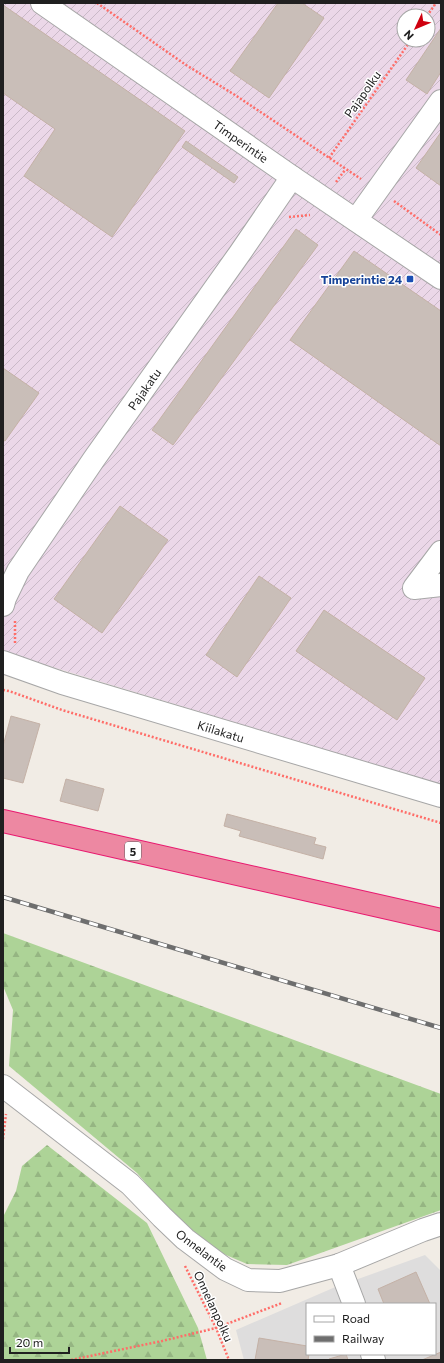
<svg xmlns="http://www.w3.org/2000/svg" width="444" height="1363" viewBox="0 0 444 1363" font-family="Commissioner,sans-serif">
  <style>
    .residential { fill: #dedddd; fill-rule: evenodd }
    .industrial { fill: url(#industrial-furrows); fill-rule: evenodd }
    .forest { fill: url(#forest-firs) }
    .building { fill: #c9beb8; stroke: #c4b1a6 }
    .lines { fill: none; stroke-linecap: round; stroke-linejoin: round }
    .minor-casing { stroke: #a7a7a7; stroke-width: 24 }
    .highway-casing { stroke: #e8196f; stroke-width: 24 }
    .path { stroke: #ff6d68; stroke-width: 2.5; stroke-dasharray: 2 2; stroke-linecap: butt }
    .minor { stroke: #fff; stroke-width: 22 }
    .highway { stroke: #ed88a2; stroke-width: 22 }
    .rail-casing { stroke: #6e6e6e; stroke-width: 4.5 }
    .rail { stroke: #fff; stroke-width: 3; stroke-dasharray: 9; stroke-linecap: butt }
    .transit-dot { fill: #1a4fb4; stroke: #fff; stroke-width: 1.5 }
    .labels { text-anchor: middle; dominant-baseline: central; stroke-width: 3; stroke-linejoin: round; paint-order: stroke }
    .shield { fill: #fff; stroke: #636363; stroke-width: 1 }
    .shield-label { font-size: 11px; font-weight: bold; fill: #202020 }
    .street-label { font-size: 12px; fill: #202020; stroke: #fff }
    .transit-label { font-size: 12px; font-weight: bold; fill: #164399; stroke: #fff; text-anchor: end }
  </style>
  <defs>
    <pattern id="industrial-furrows" width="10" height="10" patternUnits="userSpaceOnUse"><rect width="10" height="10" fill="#ebd7e8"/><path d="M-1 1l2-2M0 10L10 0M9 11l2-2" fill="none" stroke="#c9b8c7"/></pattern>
    <pattern id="forest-firs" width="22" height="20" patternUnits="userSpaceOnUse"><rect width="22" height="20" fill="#add397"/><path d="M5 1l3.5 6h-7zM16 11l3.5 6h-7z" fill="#95b582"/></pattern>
  </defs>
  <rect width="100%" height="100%" fill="#f1ece5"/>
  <!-- residential -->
  <path class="residential" d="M425 1255 441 1271V1360H244L236 1330 333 1288ZM307 1304H435V1354H307Z"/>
  <!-- industrial -->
  <path class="industrial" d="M3 3H441V785L3 652ZM404 16H428V40H404Z"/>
  <!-- forest -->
  <g class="forest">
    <polygon points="3,933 441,1094 441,1210 287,1265 247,1264 219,1252 174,1216 137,1173 9,1066 13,1010 3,986"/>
    <polygon points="47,1145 147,1223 198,1328 207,1360 3,1360 3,1217 16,1191 22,1166"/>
  </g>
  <!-- building -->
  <g class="building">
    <polygon points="278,3 302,3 324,18 269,98 230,71"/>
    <polygon points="3,5 185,131 112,237 24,176 55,129 3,93"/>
    <polygon points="441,28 441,72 427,94 406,80"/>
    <polygon points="441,132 441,186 416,168"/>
    <polygon points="186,141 238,177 234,183 182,147"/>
    <polygon points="296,229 318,245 173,445 152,430"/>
    <polygon points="354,251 441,311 441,446 290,340"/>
    <polygon points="3,368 39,393 5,441 3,440"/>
    <polygon points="120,506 168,540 102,633 54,599"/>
    <polygon points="259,576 291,598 237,677 206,655"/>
    <polygon points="324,610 425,678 397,720 296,651"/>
    <polygon points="11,716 40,724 23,783 3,778 3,746"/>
    <polygon points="66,779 104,789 98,811 60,801"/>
    <polygon points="227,814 316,838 314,844 326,847 323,859 239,836 241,831 224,826"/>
    <polygon points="416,1272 430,1304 384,1304 378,1289"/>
    <polygon points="259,1338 307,1346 307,1354 309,1354 308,1360 255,1360"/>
    <polygon points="441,1352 441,1360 422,1360"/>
    <polygon points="346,1354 348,1360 329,1360 329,1359"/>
  </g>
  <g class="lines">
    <!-- minor casing -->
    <g class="minor-casing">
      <g id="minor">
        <polyline points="42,3 292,177 441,278"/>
        <polyline points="356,220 441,101"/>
        <polyline points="441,552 414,588 441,585"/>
        <polyline points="3,605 5,598 18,571 94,459 240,253 292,177"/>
        <polyline points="3,662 62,683 441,796"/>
        <polyline points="3,1086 130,1184 162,1217 185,1239 225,1269 248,1280 280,1281 339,1265 423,1230 441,1224"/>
        <polyline points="339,1265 354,1304"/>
        <polyline points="372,1354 374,1360"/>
      </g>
    </g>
    <!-- highway casing -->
    <g class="highway-casing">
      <polyline id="highway" points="3,821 441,920"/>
    </g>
    <!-- path -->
    <g class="path">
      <polyline points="97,3 186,65 235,95 361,179"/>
      <polyline points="427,16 436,3"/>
      <polyline points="329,158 411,40"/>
      <polyline points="336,182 345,170"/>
      <polyline points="394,201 441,235"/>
      <polyline points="289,217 310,215"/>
      <polyline points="15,621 15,644"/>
      <polyline points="3,690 9,691 62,710 441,823"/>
      <polyline points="3,1139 6,1114"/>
      <polyline points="185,1266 216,1328 229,1360"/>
      <polyline points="71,1360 162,1341 216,1328 282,1303"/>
    </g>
    <!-- minor -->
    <use href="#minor" class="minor"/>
    <!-- highway -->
    <use href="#highway" class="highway"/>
    <!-- rail casing -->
    <g class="rail-casing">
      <polyline id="rail" points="3,897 441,1028"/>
    </g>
    <!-- rail -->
    <use href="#rail" class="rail"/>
  </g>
  <!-- markers -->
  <rect class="transit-dot" x="406" y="275" width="8" height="8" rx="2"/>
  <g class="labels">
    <!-- shield labels -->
    <rect class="shield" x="125" y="842" width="16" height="18" rx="3"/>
    <g class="shield-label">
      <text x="133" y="851">5</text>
    </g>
    <!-- street labels -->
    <g class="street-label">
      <text transform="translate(362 94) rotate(-55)">Pajapolku</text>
      <text transform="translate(241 141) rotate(35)">Timperintie</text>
      <text transform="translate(144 389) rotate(-55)">Pajakatu</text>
      <text transform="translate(221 731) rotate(17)">Kiilakatu</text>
      <text transform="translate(202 1250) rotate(37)">Onnelantie</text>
      <text transform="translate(214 1306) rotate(65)">Onnelanpolku</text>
    </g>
    <!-- transit labels -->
    <g class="transit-label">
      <text x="402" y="279">Timperintie 24</text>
    </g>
  </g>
  <!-- border -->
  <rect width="444" height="1363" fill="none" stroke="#202020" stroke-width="8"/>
  <!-- legend -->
  <rect x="306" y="1303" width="130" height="52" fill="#ffffff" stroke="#a6a6a6"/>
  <rect x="314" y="1316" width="20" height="6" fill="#ffffff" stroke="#a6a6a6"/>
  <text x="342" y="1323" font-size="12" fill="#202020">Road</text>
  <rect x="314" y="1336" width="20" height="6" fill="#6e6e6e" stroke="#a6a6a6"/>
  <text x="342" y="1343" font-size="12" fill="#202020">Railway</text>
  <!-- north arrow -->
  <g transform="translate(416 28) rotate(226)"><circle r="19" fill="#ffffff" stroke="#a6a6a6"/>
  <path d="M0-3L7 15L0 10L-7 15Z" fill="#cf000f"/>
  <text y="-6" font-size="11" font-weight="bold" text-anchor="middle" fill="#202020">N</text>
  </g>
  <!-- scale -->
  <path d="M10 1347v6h59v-6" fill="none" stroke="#202020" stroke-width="2"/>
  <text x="16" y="1347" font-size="12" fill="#202020" stroke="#ffffff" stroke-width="3" paint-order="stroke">20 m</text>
</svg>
